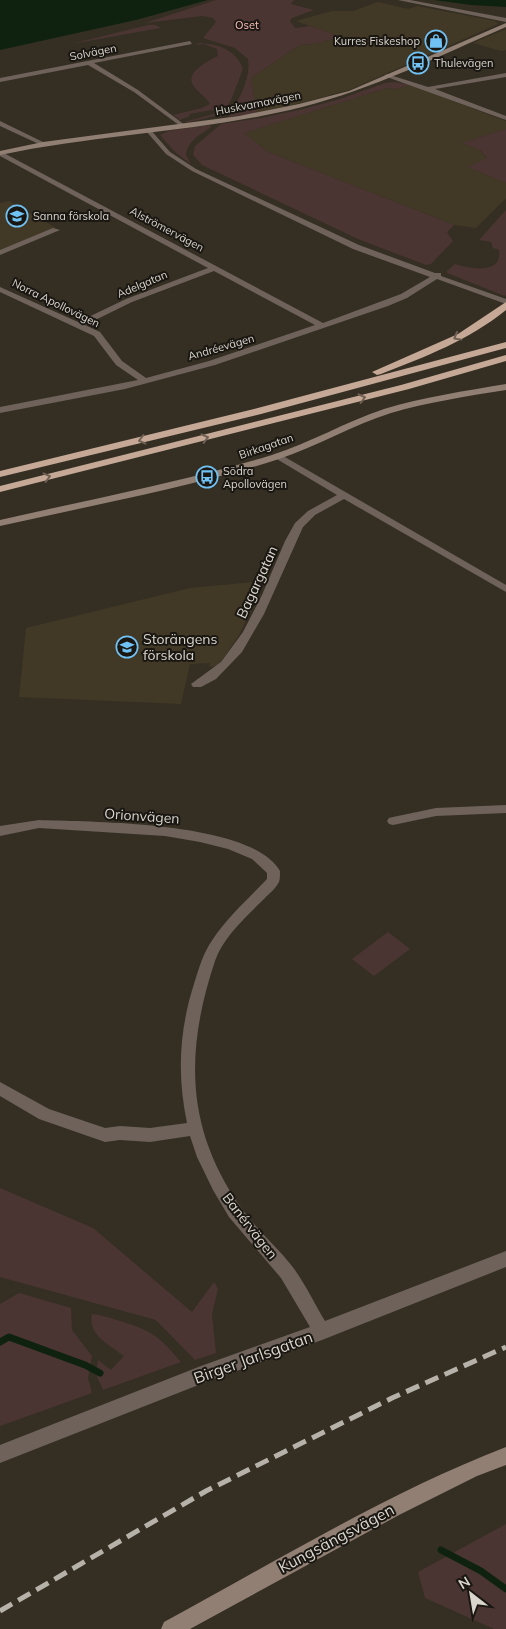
<svg xmlns="http://www.w3.org/2000/svg" width="506" height="1629" viewBox="0 0 506 1629" font-family="Mulish,sans-serif">
  <style>
    .built { fill: #423826 }
    .green { fill: #4a3533 }
    .water { fill: #0f2210 }
    .lines { fill: none; stroke-linecap: round; stroke-linejoin: round }
    .stream { stroke: #0f2210; stroke-width: 7 }
    .street { fill: #6e625b; fill-rule: evenodd }
    .secondary { fill: #917f73; fill-rule: evenodd }
    .highway { fill: #c5a896; fill-rule: evenodd }
    .rail { stroke: #b6b2a9; stroke-width: 5; stroke-dasharray: 14 7; stroke-linecap: butt }
    .oneway { stroke: #706054 }
    .labels { text-anchor: middle; dominant-baseline: central; stroke-width: 4; stroke-linejoin: round; paint-order: stroke }
    .far-park-label { font-size: 11px; fill: #fcbeba; stroke: #1a1712 }
    .far-poi-label { font-size: 11px; fill: #d9d5cd; stroke: #1a1712; text-anchor: start }
    .far-street-label { font-size: 11px; fill: #d9d5cd; stroke: #1a1712 }
    .street-label { font-size: 14px; fill: #d9d5cd; stroke: #1a1712 }
    .poi-label { font-size: 14px; fill: #d9d5cd; stroke: #1a1712; text-anchor: start }
    .near-street-label { font-size: 16px; fill: #d9d5cd; stroke: #1a1712 }
  </style>
  <rect width="100%" height="100%" fill="#352f23"/>
  <!-- built -->
  <g class="built">
    <polygon points="378,2 408,9 417,6 495,21 498,24 349,90 293,105 257,113 251,78 299,45 313,44 340,37 296,21 332,11 353,11"/>
    <polygon points="506,29 506,50 501,51 473,43"/>
    <polygon points="410,85 506,121 506,129 463,143 480,150 487,159 469,167 506,183 506,198 476,228 454,225 268,152 243,133 387,88 396,89"/>
    <polygon points="9,201 56,228 0,250 0,203"/>
    <polygon points="265,581 239,635 218,666 209,667 210,663 190,664 181,704 19,697 26,628 190,588"/>
  </g>
  <!-- green -->
  <g class="green">
    <path d="M216 0H294L291 4 314 10 292 18 290 21 295 28 310 26 341 37 313 44 299 45 251 78 257 113 229 117C238 99 251 81 248 59L235 48 203 38 216 22 213 18 202 16 145 23Z"/>
    <polygon points="148,25 155,25 161,28 71,44"/>
    <path d="M199 43C219 44 236 50 243 69L231 100 223 114 189 122H184L221 112 212 110 189 114 190 116 180 120 173 115 202 108 210 104C206 96 195 91 192 83 188 70 210 60 218 56L217 49 204 44 195 45Z"/>
    <polygon points="395,82 410,85 396,89 387,88 244,133 268,152 454,225 447,232 453,241 431,264 426,265 358,239 202,165 193,155 195,146 221,124 261,118 303,109 340,99 385,83"/>
    <path d="M210 125 211 127C200 135 188 140 186 155L191 164 176 153 160 135 169 131Z"/>
    <polygon points="506,129 506,183 468,167 487,158 480,150 462,143"/>
    <path d="M506 210V295L505 296 447 273V271L455 264C469 269 503 275 499 250L493 248 491 242 479 240Z"/>
    <polygon points="388,932 410,949 374,976 352,959"/>
    <polygon points="0,1188 93,1228 192,1312 214,1282 218,1289 212,1314 216,1353 195,1360 156,1320 0,1277"/>
    <polygon points="19,1293 71,1308 72,1330 92,1356 88,1378 92,1393 0,1426 0,1304"/>
    <path d="M92 1314C102 1315 110 1318 120 1321 151 1330 160 1337 181 1362L103 1390 96 1374 98 1360 111 1370 124 1356C110 1345 87 1335 92 1314Z"/>
    <polygon points="506,1524 506,1629 494,1629 425,1598 418,1572"/>
  </g>
  <!-- water -->
  <g class="water">
    <polygon points="0,0 208,0 136,20 0,50"/>
    <polygon points="434,0 506,0 506,7 471,5"/>
  </g>
  <g class="lines">
    <!-- stream -->
    <g class="stream">
      <polyline points="0,1342 9,1337 85,1365 100,1373"/>
      <polyline points="441,1550 481,1571 506,1589"/>
    </g>
    <!-- street -->
    <g class="street">
      <polygon points="398,0 410,0 506,18 506,22"/>
      <polygon points="190,41 192,44 94,63 138,90 185,125 185,127 183,128 134,92 88,65 0,82 0,78"/>
      <polygon points="506,73 506,77 435,89 506,116 506,120 384,76 387,74 428,87"/>
      <polygon points="0,121 45,143 46,144 41,145 0,126"/>
      <path d="M146 129H150L170 152 196 169 359 245 435 273H441V276L506 299V304L437 279 407 298 388 306 215 365 125 389 0 413V407L138 380 116 365 94 336 0 292V287L78 322 126 299 208 268 0 156V151L323 323 401 294 430 277 353 249 192 171 166 154 146 131ZM214 271 315 325 209 361 146 378 122 361 100 332 85 325 132 302Z"/>
      <polygon points="53,228 60,230 0,255 0,250"/>
      <polygon points="278,453 506,585 506,592 344,499 315,515 303,527 264,614 242,652 216,679 201,687 193,687 191,684 221,662 243,632 262,595 285,541 295,523 308,511 337,495 275,458 275,454"/>
      <polygon points="506,805 506,813 436,816 393,825 389,824 387,821 389,818 393,817 436,808"/>
      <path d="M39 820C92 822 252 821 280 871 280 875 280 879 279 882 276 888 269 894 264 899 246 917 223 937 215 961 185 1051 185 1129 242 1209 257 1230 276 1246 292 1266 305 1283 314 1303 325 1321L506 1251V1267L322 1340 201 1384 0 1463V1445L201 1366 310 1327 281 1278 229 1217 213 1190 197 1157 190 1136 150 1142 120 1140 105 1142 39 1119 0 1096V1082L49 1109 105 1128 120 1126 150 1128 187 1123C177 1075 179 1031 194 984 199 968 203 953 213 939 228 917 248 899 267 879V873L252 859 228 849 200 842 165 836 39 828 0 836V826Z"/>
    </g>
    <!-- secondary -->
    <g class="secondary">
      <path d="M506 23V27C439 56 373 89 302 107 203 132 100 134 0 155V151L43 142 239 116 299 104 349 91Z"/>
      <path d="M506 384V390C468 396 429 402 391 413 352 425 318 446 279 459 188 488 93 505 0 526V520C91 499 183 482 272 455 310 443 345 422 384 409 423 397 465 391 506 384Z"/>
      <path d="M506 1447V1465L477 1476 399 1515 190 1629H161L164 1622C275 1562 389 1492 506 1447Z"/>
    </g>
    <!-- highway -->
    <g class="highway">
      <path d="M506 302V310C469 340 425 357 381 374L377 375 372 372 458 334Z"/>
      <polygon points="506,342 506,348 261,414 0,477 0,471 254,409"/>
      <polygon points="506,355 506,361 409,389 0,492 0,486 401,385"/>
    </g>
    <!-- rail -->
    <polyline class="rail" points="0,1611 206,1491 392,1398 506,1347"/>
  </g>
  <!-- one-way arrows -->
  <defs><path id="oneway-chevron" d="M-2-3.5L2.5 0L-2 3.5" fill="none" stroke-width="1.6" stroke-linecap="round" stroke-linejoin="round" transform="scale(1.25)"/></defs>
  <g class="oneway">
    <use href="#oneway-chevron" transform="translate(457 337) rotate(151)"/>
    <use href="#oneway-chevron" transform="translate(362 398) rotate(-14)"/>
    <use href="#oneway-chevron" transform="translate(205 438) rotate(-14)"/>
    <use href="#oneway-chevron" transform="translate(142 440) rotate(166)"/>
    <use href="#oneway-chevron" transform="translate(47 477) rotate(-14)"/>
  </g>
  <!-- icons -->
  <defs>
    <g id="shop-ring" transform="scale(1.125)"><circle r="9.5" fill="#1a1712" stroke="#70c1f4" stroke-width="1.5"/><path d="M-5-2.5h2.3a2.7 3.5 0 0 1 5.4 0H5L5.5 6h-11ZM-1.5-2.5h3a1.5 2.3 0 0 0-3 0Z" fill="#70c1f4"/></g>
    <g id="bus-ring" transform="scale(1.125)"><circle r="9.5" fill="#1a1712" stroke="#70c1f4" stroke-width="1.5"/><path d="M-5-6H5V4H4V6H2V4H-2V6H-4V4H-5ZM-3.5-4V0h7V-4ZM-3.5 1.2v1.5H-2V1.2ZM2 1.2v1.5H3.5V1.2Z" fill="#70c1f4"/></g>
    <g id="school-ring" transform="scale(1.125)"><circle r="9.5" fill="#1a1712" stroke="#70c1f4" stroke-width="1.5"/><path d="M0-5L7-2L0 1L-7-2ZM-4 1L0 2.5L4 1V4Q0 6-4 4Z" fill="#70c1f4"/></g>
  </defs>
  <g fill-rule="evenodd">
    <use href="#shop-ring" x="436" y="41"/>
    <use href="#bus-ring" x="418" y="63"/>
    <use href="#school-ring" x="17" y="216"/>
    <use href="#bus-ring" x="207" y="477"/>
    <use href="#school-ring" x="127" y="647"/>
  </g>
  <g class="labels">
    <!-- far-park labels -->
    <g class="far-park-label">
      <text x="247" y="25">Oset</text>
    </g>
    <!-- far-poi labels -->
    <g class="far-poi-label">
      <text x="420" y="41" text-anchor="end">Kurres Fiskeshop</text>
      <text x="434" y="63">Thulevägen</text>
      <text x="33" y="216">Sanna förskola</text>
      <text x="223" y="471">Södra<tspan x="223" dy="13">Apollovägen</tspan></text>
    </g>
    <!-- far-street labels -->
    <g class="far-street-label">
      <text transform="translate(93 52) rotate(-11)">Solvägen</text>
      <text transform="translate(258 103) rotate(-11)">Huskvarnavägen</text>
      <text transform="translate(167 229) rotate(28)">Alströmervägen</text>
      <text transform="translate(142 284) rotate(-23)">Adelgatan</text>
      <text transform="translate(56 303) rotate(26)">Norra Apollovägen</text>
      <text transform="translate(221 347) rotate(-16)">Andréevägen</text>
      <text transform="translate(266 446) rotate(-19)">Birkagatan</text>
    </g>
    <!-- street labels -->
    <g class="street-label">
      <text transform="translate(257 582) rotate(-65)">Bagargatan</text>
      <text transform="translate(142 816) rotate(4)">Orionvägen</text>
      <text transform="translate(250 1226) rotate(52)">Banérvägen</text>
    </g>
    <!-- poi labels -->
    <g class="poi-label">
      <text x="143" y="639">Storängens<tspan x="143" dy="16">förskola</tspan></text>
    </g>
    <!-- near-street labels -->
    <g class="near-street-label">
      <text transform="translate(253 1357) rotate(-20)">Birger Jarlsgatan</text>
      <text transform="translate(336 1538) rotate(-28)">Kungsängsvägen</text>
    </g>
  </g>
  <!-- north arrow -->
  <g transform="translate(471 1594) rotate(329)" stroke="#1a1712" stroke-width="4" paint-order="stroke">
  <path d="M0-4L9 19L0 12L-9 19Z" fill="#d9d5cd"/>
  <text y="-8" font-size="14" font-weight="bold" text-anchor="middle" fill="#d9d5cd">N</text>
  </g>
</svg>
